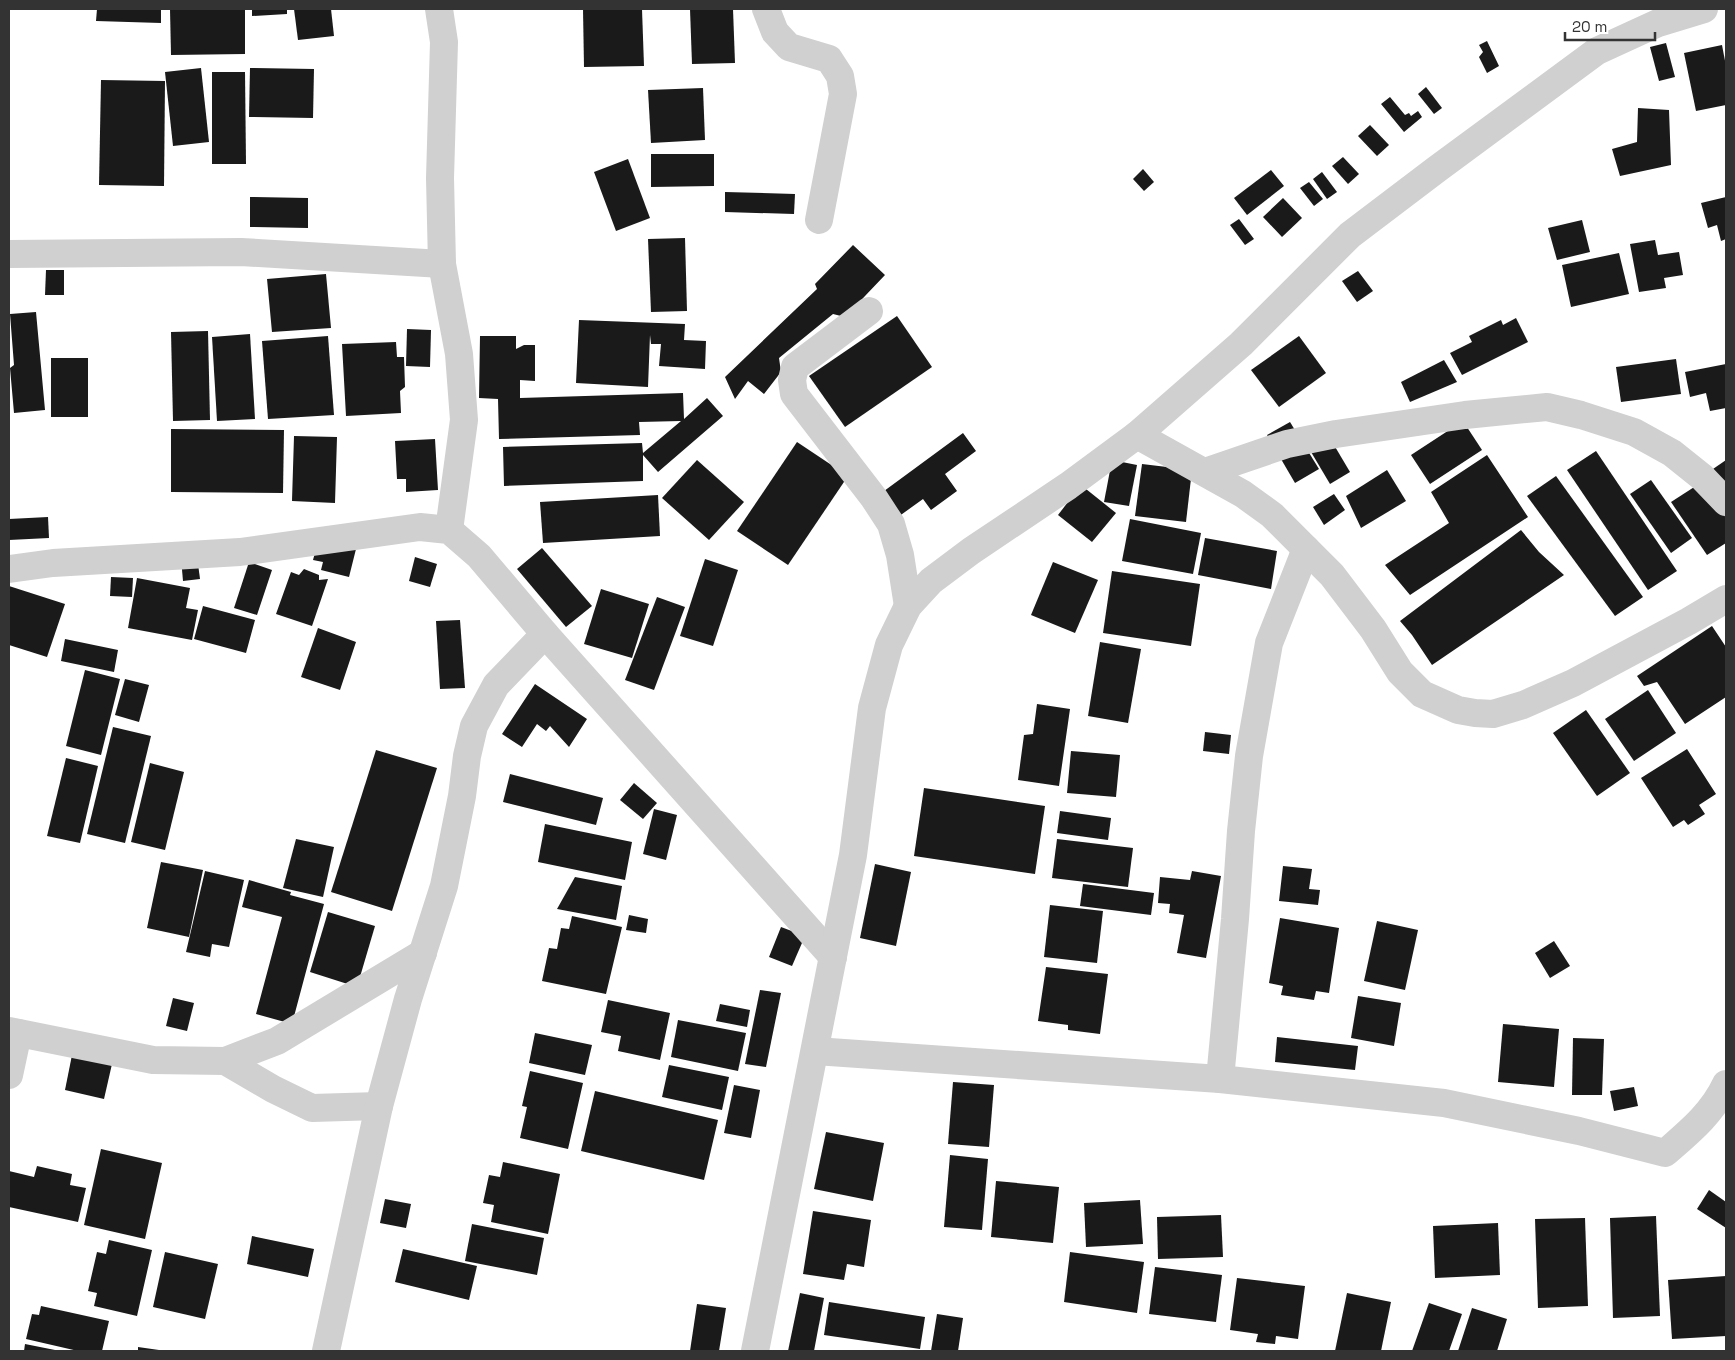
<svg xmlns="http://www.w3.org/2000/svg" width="1735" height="1360" viewBox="0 0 1735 1360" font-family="'Space Grotesk',sans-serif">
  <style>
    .building { fill: #1a1a1a }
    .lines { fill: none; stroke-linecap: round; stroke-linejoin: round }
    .street { stroke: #d0d0d0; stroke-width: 28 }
  </style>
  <rect width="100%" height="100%" fill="#fff"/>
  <!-- building -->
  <g class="building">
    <polygon points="97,9 161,9 161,23 96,21"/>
    <polygon points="170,9 245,9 245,54 171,55"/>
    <polygon points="252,9 287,9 287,14 252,16"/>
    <polygon points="294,9 331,9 334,36 298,40"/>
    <polygon points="583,9 642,9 644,66 584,67"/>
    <polygon points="690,9 733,9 735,63 692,64"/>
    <polygon points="1487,41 1499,66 1487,73 1479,57 1483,52 1479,45"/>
    <polygon points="1666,43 1675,77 1659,81 1650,47"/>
    <polygon points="1722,45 1726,66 1726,105 1696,111 1684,53"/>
    <polygon points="201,68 209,142 173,146 165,72"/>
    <polygon points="250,68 314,69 313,118 249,117"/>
    <polygon points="212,72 245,72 246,164 212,164"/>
    <polygon points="101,80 165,81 164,186 99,185"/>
    <polygon points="1426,87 1442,108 1434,114 1418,94"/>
    <polygon points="703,88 705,140 651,143 648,90"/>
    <polygon points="1390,97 1405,115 1409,113 1411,116 1418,111 1422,117 1404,132 1381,104"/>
    <polygon points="1638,108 1669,110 1671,165 1620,176 1612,149 1637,142"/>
    <polygon points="1370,125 1389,145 1377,156 1358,136"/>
    <polygon points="651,154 714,154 714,186 651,187"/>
    <polygon points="1343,157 1359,174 1348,184 1332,166"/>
    <polygon points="628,159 650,218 616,231 594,172"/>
    <polygon points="1143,169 1154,182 1144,191 1133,179"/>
    <polygon points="1271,170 1284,186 1247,215 1234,198"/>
    <polygon points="1322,172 1337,192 1327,199 1313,179"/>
    <polygon points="1309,182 1323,199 1314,206 1300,188"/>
    <polygon points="725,192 795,194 794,214 725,212"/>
    <polygon points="250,197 308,198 308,228 250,227"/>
    <polygon points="1726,197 1726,239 1721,241 1717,225 1708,228 1701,203"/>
    <polygon points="1283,198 1302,218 1282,237 1263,217"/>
    <polygon points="1239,219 1254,239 1245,245 1230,225"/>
    <polygon points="1582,220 1590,252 1557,260 1548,228"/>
    <polygon points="685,238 687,311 651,312 648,239"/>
    <polygon points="1655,240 1658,255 1679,252 1683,275 1664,278 1666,288 1639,292 1630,244"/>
    <polygon points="853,245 885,275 845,317 833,314 779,358 781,372 764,394 748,381 735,399 725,377 817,289 815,284"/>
    <polygon points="1619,253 1629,294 1571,307 1562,265"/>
    <polygon points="46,270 64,270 64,295 45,295"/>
    <polygon points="1358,271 1373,291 1357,302 1342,281"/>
    <polygon points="326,274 331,328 272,332 267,279"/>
    <polygon points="36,312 45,410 14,413 10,368 14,365 10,314"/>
    <polygon points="897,316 932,367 845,427 809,376"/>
    <polygon points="1516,318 1528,342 1462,375 1450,353 1472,342 1469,336 1501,320 1503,325"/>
    <polygon points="579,320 685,324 684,340 706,341 705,369 659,366 661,344 651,344 650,335 648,387 576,383"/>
    <polygon points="407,329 431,330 430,367 406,366"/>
    <polygon points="208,331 210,420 173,421 171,332"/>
    <polygon points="250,334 255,419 217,421 212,337"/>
    <polygon points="328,336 334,415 268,419 262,341"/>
    <polygon points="480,336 516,336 516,349 524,345 535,345 535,381 520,380 520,398 683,393 684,419 707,398 723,416 658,472 643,455 643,481 504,486 503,447 642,443 643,453 681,421 639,422 640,435 499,439 498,399 479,398"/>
    <polygon points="1299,336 1326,373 1279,407 1251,370"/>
    <polygon points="396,342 397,357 404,357 405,387 400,391 401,413 346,416 342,344"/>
    <rect x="51" y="358" width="37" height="59"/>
    <polygon points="1676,359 1681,394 1621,402 1616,367"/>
    <polygon points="1444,360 1457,382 1410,402 1401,382"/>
    <polygon points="1726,364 1726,408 1710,411 1706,393 1690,397 1685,372"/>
    <polygon points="1463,421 1482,450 1430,484 1411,455"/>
    <polygon points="1290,422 1319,469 1295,483 1267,435"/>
    <polygon points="1321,423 1350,472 1330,484 1301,435"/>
    <polygon points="171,429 284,430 283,493 171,492"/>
    <polygon points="963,433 976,451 945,474 957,491 931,510 923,499 898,517 880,494"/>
    <polygon points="294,436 337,437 335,503 292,501"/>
    <polygon points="435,439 438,490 406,492 406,479 397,479 395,441"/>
    <polygon points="797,442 848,476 788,565 737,531"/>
    <polygon points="1596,451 1677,571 1648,590 1567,470"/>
    <polygon points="1487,455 1528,517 1410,595 1385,565 1449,523 1431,492"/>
    <polygon points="697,460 744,502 709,540 662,498"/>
    <polygon points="1112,460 1137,465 1129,506 1104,502"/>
    <polygon points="1726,460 1726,489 1713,469"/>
    <polygon points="1142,464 1192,470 1186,522 1135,516"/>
    <polygon points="1387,470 1406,501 1361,528 1346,496"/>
    <polygon points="1556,476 1643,597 1615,616 1527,496"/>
    <polygon points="1651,480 1692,538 1671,553 1630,494"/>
    <polygon points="1702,482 1726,518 1726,543 1707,555 1671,502"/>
    <polygon points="1081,485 1116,513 1092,542 1058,515"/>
    <polygon points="1334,494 1345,510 1324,525 1313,507"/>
    <polygon points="658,495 660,536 543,543 540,502"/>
    <polygon points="48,517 49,538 9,540 9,519"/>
    <polygon points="1130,519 1201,533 1193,574 1122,561"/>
    <polygon points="1521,530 1539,552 1564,575 1432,665 1412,635 1400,621"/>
    <polygon points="1205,538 1277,551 1271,589 1198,575"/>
    <polygon points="542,548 592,606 566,627 517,569"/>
    <polygon points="316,549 356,549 349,577 321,570 323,562 313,560"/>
    <polygon points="197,556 200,579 183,581 181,558"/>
    <polygon points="415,557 437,564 430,587 409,581"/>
    <polygon points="705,559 738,570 713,646 680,636"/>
    <polygon points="249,562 272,570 257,615 234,608"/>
    <polygon points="1053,562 1098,580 1075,633 1031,615"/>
    <polygon points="304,569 319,575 319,580 328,579 312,626 276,614 291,572 299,575"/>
    <polygon points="1112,571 1200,584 1191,646 1103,633"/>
    <polygon points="111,577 133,578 132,597 110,596"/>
    <polygon points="137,578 190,588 186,608 198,610 192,640 128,628"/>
    <polygon points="9,586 65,604 47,657 9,645"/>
    <polygon points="601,589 649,604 632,658 584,644"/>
    <polygon points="657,597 685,607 654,690 625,680"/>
    <polygon points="203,606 255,620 246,653 194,639"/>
    <polygon points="460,620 465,688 440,689 436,621"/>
    <polygon points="1712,626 1726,647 1726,697 1685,724 1657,682 1644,686 1637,676"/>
    <polygon points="318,628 356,642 340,690 301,677"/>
    <polygon points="65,639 118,650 114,672 61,661"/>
    <polygon points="1100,642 1141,649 1128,723 1088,716"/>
    <polygon points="85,670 120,679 101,755 66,746"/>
    <polygon points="125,679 149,685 139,722 115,715"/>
    <polygon points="535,684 587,719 569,747 550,726 546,731 537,724 522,747 502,734"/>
    <polygon points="1648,690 1676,733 1634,761 1605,719"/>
    <polygon points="1037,704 1070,709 1059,786 1018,780 1024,735 1033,734"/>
    <polygon points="1586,710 1630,773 1597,796 1553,733"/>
    <polygon points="113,727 151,736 125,843 87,834"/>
    <polygon points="1205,732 1231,735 1229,754 1203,751"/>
    <polygon points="1687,749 1716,794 1699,805 1705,814 1688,825 1684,820 1673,827 1641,778"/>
    <polygon points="376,750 437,768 392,911 331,892"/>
    <polygon points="1071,751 1120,755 1116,797 1067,793"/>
    <polygon points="66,758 98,766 80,843 47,836"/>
    <polygon points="150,763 184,772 165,850 131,842"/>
    <polygon points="510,774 603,798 596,825 503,802"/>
    <polygon points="634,783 657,803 643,819 620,800"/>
    <polygon points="924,788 1045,806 1035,874 914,856"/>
    <polygon points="654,809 677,815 666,860 643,854"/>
    <polygon points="1060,811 1111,818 1108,840 1057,833"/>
    <polygon points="545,824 632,842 625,880 538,862"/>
    <polygon points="296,839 334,847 323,897 283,888"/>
    <polygon points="1057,839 1133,848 1128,887 1052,878"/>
    <polygon points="161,862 203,870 189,937 147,928"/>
    <polygon points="875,864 911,872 896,946 860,938"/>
    <polygon points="1283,866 1312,869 1309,889 1320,890 1318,905 1279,901"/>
    <polygon points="205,871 244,880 229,947 212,944 210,957 186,952"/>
    <polygon points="1192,871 1221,876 1206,958 1177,953 1184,915 1169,913 1170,904 1158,903 1160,877 1190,880"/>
    <polygon points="575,877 622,886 616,920 557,909"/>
    <polygon points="249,880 291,892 290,895 324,904 292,1024 256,1014 282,917 242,907"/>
    <polygon points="1083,884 1154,893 1151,915 1080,906"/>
    <polygon points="1050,905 1103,911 1097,963 1044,957"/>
    <polygon points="328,912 375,926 357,987 310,972"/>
    <polygon points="629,915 648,919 646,933 626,930"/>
    <polygon points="572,916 622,927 606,994 542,981 549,948 557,949 561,928 569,929"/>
    <polygon points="1280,918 1339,928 1329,993 1316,991 1314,1000 1281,995 1283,986 1269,983"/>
    <polygon points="1377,921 1418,930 1405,990 1364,981"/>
    <polygon points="781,927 805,936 792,966 769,957"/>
    <polygon points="1554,941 1570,966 1550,978 1535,953"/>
    <polygon points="1046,967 1108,974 1100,1034 1068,1030 1068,1025 1038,1021"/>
    <polygon points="760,990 781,993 766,1067 745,1064"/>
    <polygon points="1358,996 1401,1003 1394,1046 1351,1038"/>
    <polygon points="173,998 194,1003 187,1031 166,1026"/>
    <polygon points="608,1000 670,1013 660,1060 618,1051 621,1036 601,1032"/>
    <polygon points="720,1004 750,1010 747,1027 716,1021"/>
    <polygon points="678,1020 746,1033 738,1071 671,1057"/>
    <polygon points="1503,1024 1559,1029 1554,1087 1498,1082"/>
    <polygon points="535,1033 592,1045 585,1075 529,1063"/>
    <polygon points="1277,1037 1358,1046 1355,1070 1275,1062"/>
    <polygon points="1573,1038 1604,1039 1602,1095 1572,1095"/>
    <polygon points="72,1055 112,1064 104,1099 65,1090"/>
    <polygon points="669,1065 729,1077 722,1110 662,1097"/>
    <polygon points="530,1071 583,1083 568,1149 520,1138 527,1107 522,1106"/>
    <polygon points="953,1082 994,1085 989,1147 948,1144"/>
    <polygon points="734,1085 760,1090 751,1138 724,1133"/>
    <polygon points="1634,1087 1638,1106 1614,1111 1610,1091"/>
    <polygon points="595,1091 718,1120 704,1180 581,1151"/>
    <polygon points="826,1132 884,1143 873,1201 814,1189"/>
    <polygon points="101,1149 162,1163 145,1239 84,1225"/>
    <polygon points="950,1155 988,1159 982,1230 944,1227"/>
    <polygon points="503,1162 560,1174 548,1234 491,1222 494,1205 483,1203 489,1175 500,1177"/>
    <polygon points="37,1166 72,1174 70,1185 86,1188 78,1222 9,1207 9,1171 34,1177"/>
    <polygon points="996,1181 1059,1187 1053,1243 991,1237"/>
    <polygon points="1709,1190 1726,1202 1726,1228 1697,1209"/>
    <polygon points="385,1199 411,1204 406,1228 380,1223"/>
    <polygon points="1140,1200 1143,1244 1086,1247 1084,1203"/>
    <polygon points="813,1211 871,1220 864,1267 847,1264 844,1280 803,1274"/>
    <polygon points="1221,1215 1223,1257 1158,1259 1157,1217"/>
    <polygon points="1656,1216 1660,1316 1613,1318 1610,1218"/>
    <polygon points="1585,1218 1588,1306 1538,1308 1535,1219"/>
    <polygon points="1498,1223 1500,1275 1435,1278 1433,1226"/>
    <polygon points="472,1224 544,1238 537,1275 465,1261"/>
    <polygon points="252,1236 314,1249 308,1277 247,1264"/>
    <polygon points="109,1240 152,1250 137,1316 94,1306 97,1293 88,1291 97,1252 106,1254"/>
    <polygon points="403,1249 477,1266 469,1300 395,1282"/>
    <polygon points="165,1252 218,1264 205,1319 153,1307"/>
    <polygon points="1070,1252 1144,1262 1137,1313 1064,1302"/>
    <polygon points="1155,1267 1222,1275 1216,1322 1149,1314"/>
    <polygon points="1726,1276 1726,1336 1672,1339 1668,1280"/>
    <polygon points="1237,1278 1305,1286 1298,1339 1276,1336 1275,1344 1256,1342 1258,1334 1230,1330"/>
    <polygon points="800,1293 824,1298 814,1351 788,1351"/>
    <polygon points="1347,1293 1391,1302 1381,1351 1335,1351"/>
    <polygon points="829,1302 925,1317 920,1349 824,1335"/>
    <polygon points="1429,1303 1462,1314 1449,1351 1412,1351"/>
    <polygon points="697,1304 726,1308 719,1351 690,1351"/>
    <polygon points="41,1306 109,1321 102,1351 78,1351 26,1339 32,1314 39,1315"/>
    <polygon points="1472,1308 1507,1319 1497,1351 1458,1351"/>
    <polygon points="937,1314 963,1318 958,1351 931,1351"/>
    <polygon points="25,1344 55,1350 55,1351 24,1351"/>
    <polygon points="138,1347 159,1350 159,1351 138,1351"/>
  </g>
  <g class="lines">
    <!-- street -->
    <g class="street">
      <polyline points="439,9 444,42 440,178 442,264 459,354 464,420 449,530"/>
      <polyline points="766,9 775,32 789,47 829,59 840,76 843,94 819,220"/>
      <polyline points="9,254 241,252 442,264"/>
      <polyline points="869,311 795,367 792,380 794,394 874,498 891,524 900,555 908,606"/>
      <polyline points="1137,435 1243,494 1272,515 1332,575 1373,629 1400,672 1422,694 1458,710 1475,713 1493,714 1523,705 1573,683 1689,621 1726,599"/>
      <polyline points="1205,472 1287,444 1336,434 1465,415 1547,407 1581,415 1634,432 1672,453 1702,477 1726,502"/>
      <polyline points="9,569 53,563 240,552 420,527 449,530 479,556 545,634 833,957"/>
      <polyline points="9,1031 153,1060 225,1061 273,1089 312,1108 379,1106"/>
      <path d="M815 1051 1220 1079 1444 1103 1579 1131 1665 1153C1688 1133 1712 1114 1726 1084"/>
      <polyline points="225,1061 277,1041 423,953"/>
      <polyline points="9,1075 18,1033"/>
      <polyline points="1220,1079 1235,919 1241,831 1249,756 1269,643 1306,549"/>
      <polyline points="326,1351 379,1106 408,999 444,886 462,796 467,756 474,726 496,685 545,634"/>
      <polyline points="755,1351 853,855 872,708 889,645 908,606 931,581 971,551 1068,486 1137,435 1241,344 1350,235 1437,169 1597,51 1658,23 1704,9"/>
    </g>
  </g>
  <!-- border -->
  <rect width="1735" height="1360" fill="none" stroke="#333333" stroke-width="20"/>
  <!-- scale -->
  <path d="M1565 32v8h90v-8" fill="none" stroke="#333333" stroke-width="2.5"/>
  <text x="1572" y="32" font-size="15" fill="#333333" stroke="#ffffff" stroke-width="4" paint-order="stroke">20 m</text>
</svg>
